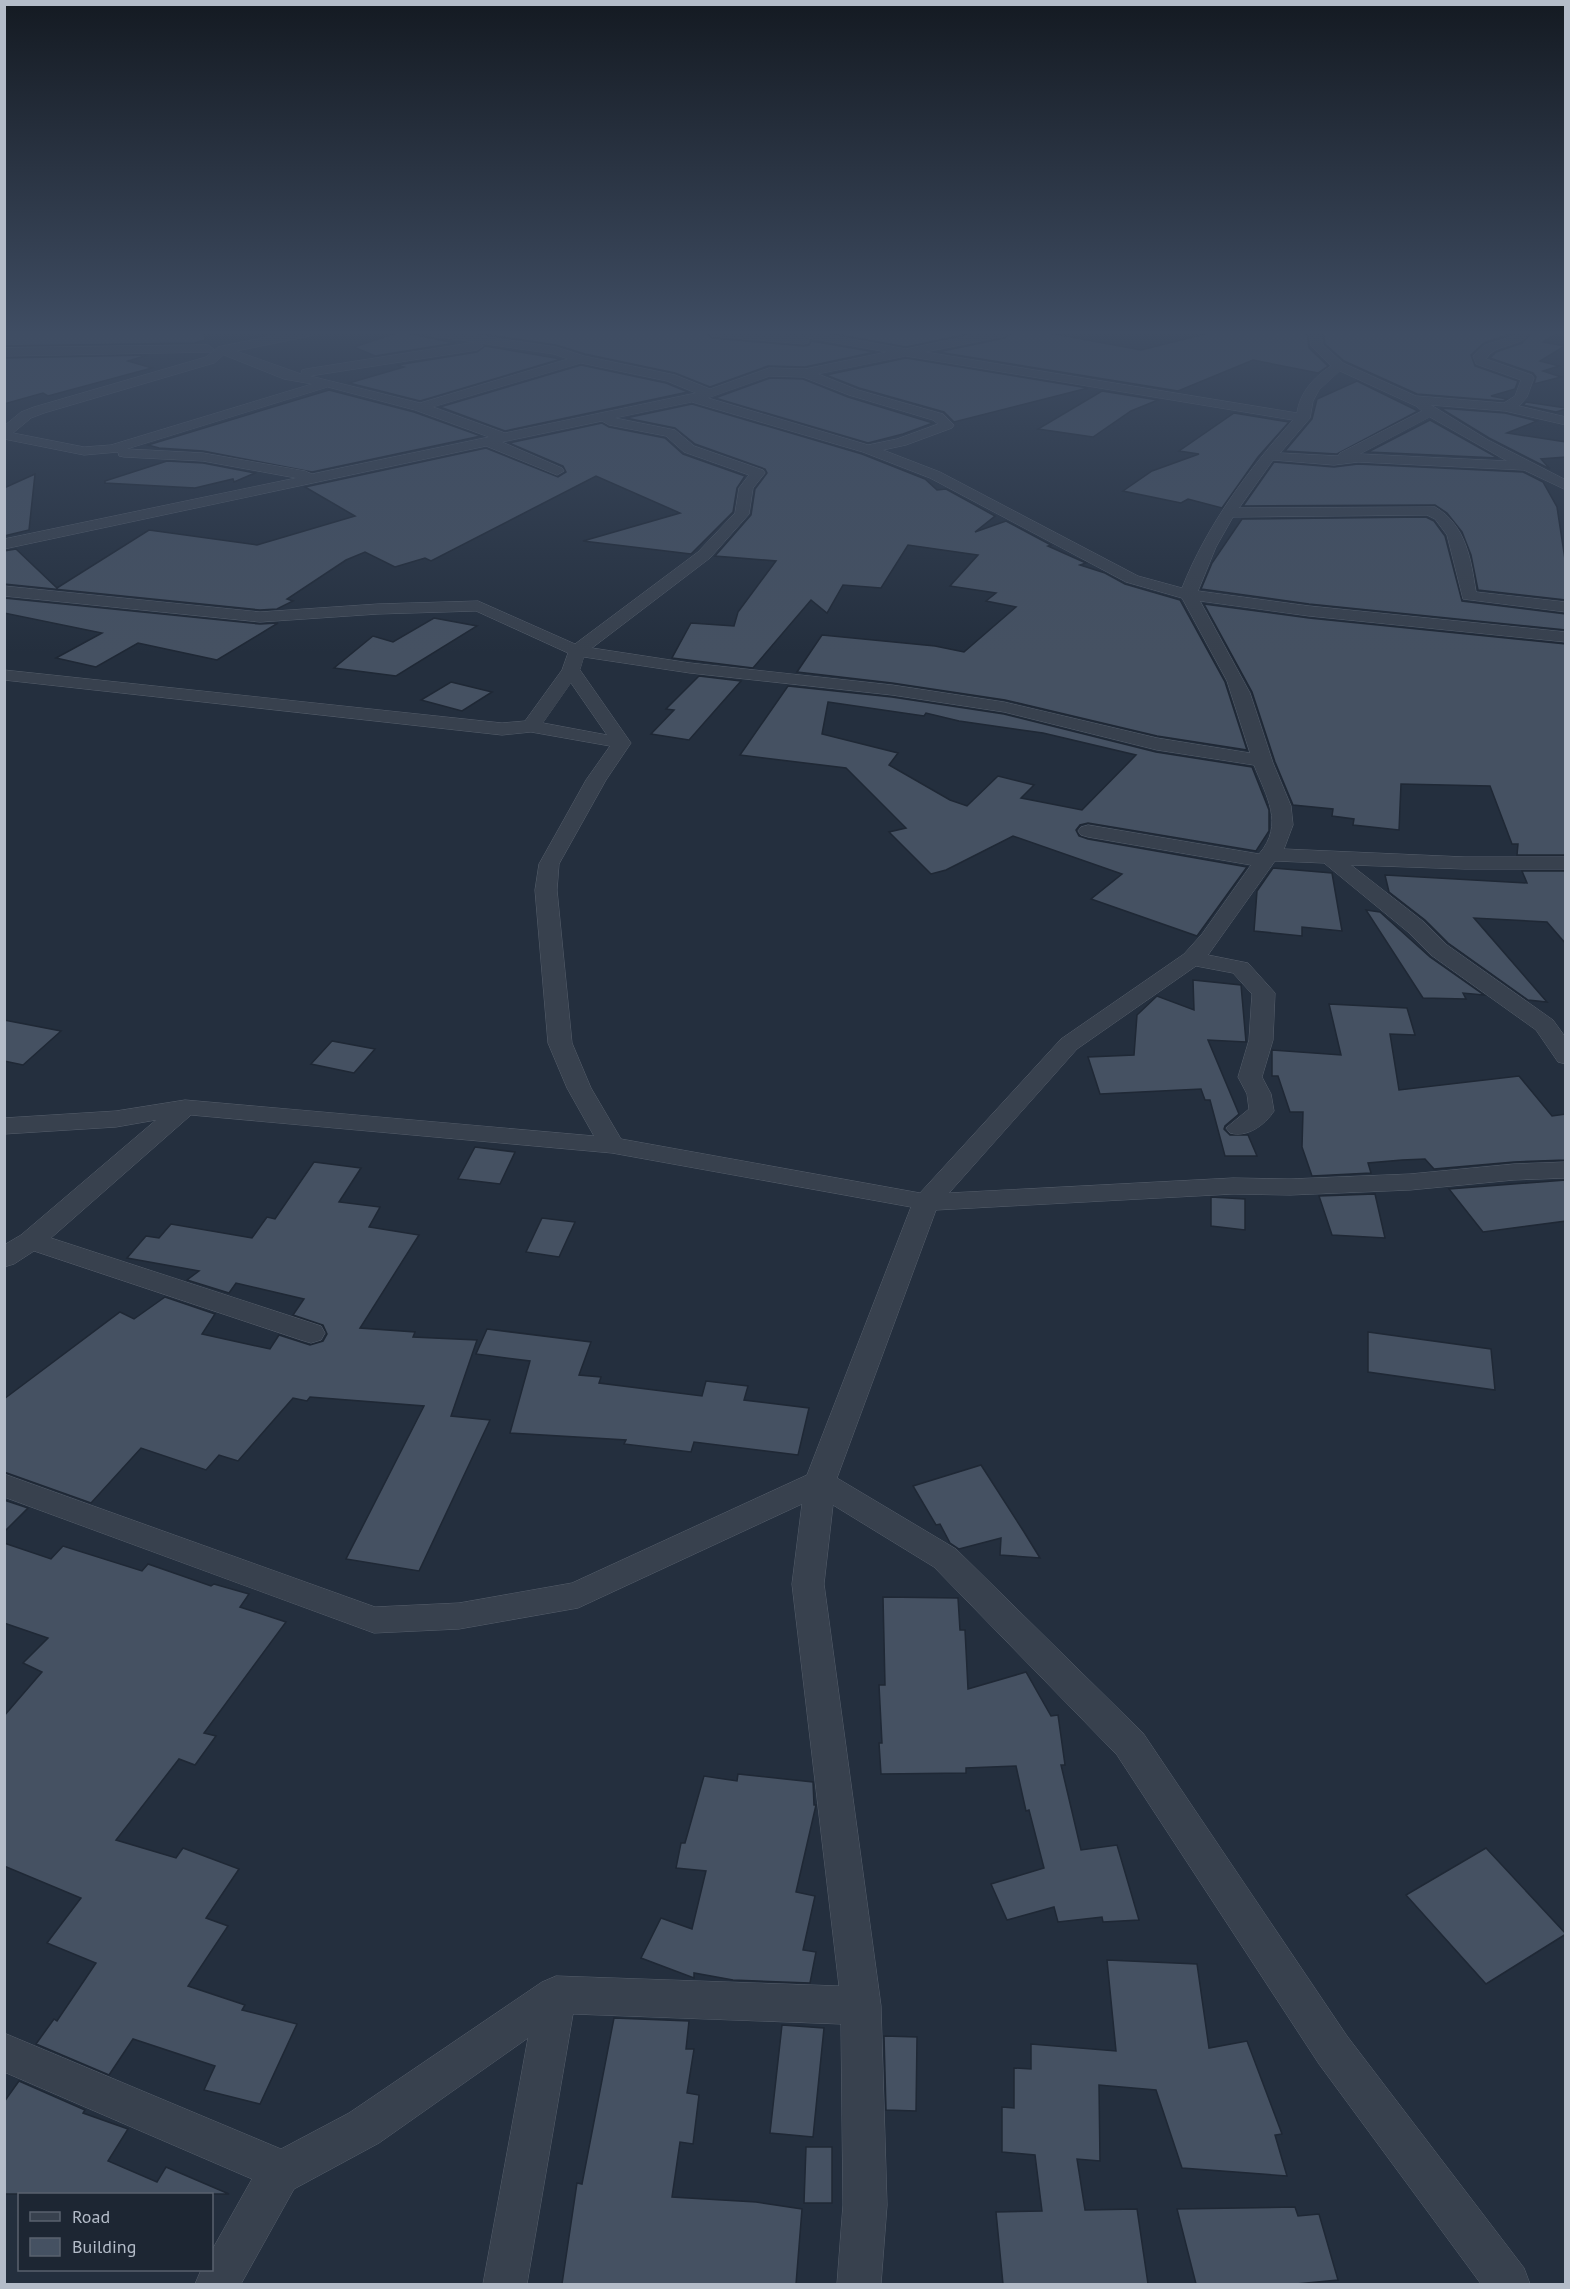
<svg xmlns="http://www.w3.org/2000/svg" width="1570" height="2289" viewBox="0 0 1570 2289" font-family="'PT Sans',sans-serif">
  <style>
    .building { fill: #455162; stroke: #1f2835; stroke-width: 1.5; fill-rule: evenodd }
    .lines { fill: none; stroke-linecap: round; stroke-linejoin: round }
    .street-casing { stroke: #565f6c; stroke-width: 1 }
    .street { fill: #38414e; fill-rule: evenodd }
  </style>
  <rect width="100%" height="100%" fill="#242f3e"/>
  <!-- building -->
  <g class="building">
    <polygon points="4,332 204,332 205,340 195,343 4,346"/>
    <polygon points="399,332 401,332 455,343 375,356 354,347"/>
    <polygon points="469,332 704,332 712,338 804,346 809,345 811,341 875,352 805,367 768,366 710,387 675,373 585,354 556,345"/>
    <polygon points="824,332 977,332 906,347"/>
    <polygon points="1013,332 1044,332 1141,350 1213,332 1307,332 1309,348 1328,366 1318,373 1253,360 1178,391 938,352 1005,338"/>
    <polygon points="1323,332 1516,332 1484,343 1471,355 1475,366 1518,381 1515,389 1491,396 1507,399 1503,401 1417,394 1344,361 1325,344"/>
    <polygon points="1533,332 1558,332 1543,342 1565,346 1540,361 1559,366 1543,371 1561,377 1534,384 1536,377 1533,373 1490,358 1496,352 1522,343"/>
    <polygon points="485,346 561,359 420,401 349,383 404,367 397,365 477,352"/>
    <polygon points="148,355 128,361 152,368 48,396 43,393 4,404 4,358"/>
    <polygon points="906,358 1088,388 954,422 944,412 859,388 826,375"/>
    <polygon points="581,365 666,383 688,392 505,431 440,407"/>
    <polygon points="770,378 803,379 848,397 933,423 903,434 868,443 715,398"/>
    <polygon points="1357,381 1418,411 1337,454 1285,451 1312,419 1317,399"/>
    <polygon points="329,390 414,412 481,436 312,472 203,451 159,448 148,445"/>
    <polygon points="1102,391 1158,400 1131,411 1093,437 1038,429"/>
    <polygon points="1526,402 1566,408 1566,409 1556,412 1523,405"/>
    <polygon points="692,404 862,454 925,479 937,490 946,489 995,516 975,532 1006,521 1051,545 1048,546 1086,563 1080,565 1105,573 1125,584 1180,600 1225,682 1247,750 1157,736 1005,700 892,683 797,672 822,635 935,646 964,652 1016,607 986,601 996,593 950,586 978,555 908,545 881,588 843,585 827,613 811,600 753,668 672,658 691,623 734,626 738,612 776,561 715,556 751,515 755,489 767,473 765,469 695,444 675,428 626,418"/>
    <polygon points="1440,408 1505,413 1537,421 1507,433 1566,442 1566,457 1541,459 1550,469 1489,438"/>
    <polygon points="1234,413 1289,422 1258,457 1222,508 1188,499 1181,503 1123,491 1152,471 1199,454 1179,451"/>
    <polygon points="1430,420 1498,458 1368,452"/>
    <polygon points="602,423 609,427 665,438 683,454 745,476 737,488 733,512 691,554 583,541 680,513 596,476 431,561 425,558 395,567 365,552 346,560 287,599 293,601 277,609 260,610 4,584 4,551 16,549 57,588 149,530 257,545 355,516 305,487 486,448 558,477 566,472 563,466 509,443"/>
    <polygon points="167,461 203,463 255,473 234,482 233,479 195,488 105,483 105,481"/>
    <polygon points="1274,462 1334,467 1358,464 1523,472 1543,482 1557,507 1566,566 1566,600 1478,590 1471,555 1462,532 1447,513 1435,505 1243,506"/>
    <polygon points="35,474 29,530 4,536 4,488"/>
    <polygon points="1426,517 1434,521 1445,536 1462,601 1566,614 1566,630 1309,604 1201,589 1212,563 1242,519"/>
    <polygon points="4,598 260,624 278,623 217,660 138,643 96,667 56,658 102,633 4,613"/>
    <polygon points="1204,604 1309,618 1566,644 1566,855 1517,855 1518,844 1512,844 1490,786 1401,784 1399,830 1353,825 1354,819 1332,816 1333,809 1293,805 1275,762 1252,692"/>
    <polygon points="434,618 477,626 396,676 334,668 373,636 393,642"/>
    <polygon points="699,676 741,681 689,740 651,734 674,710 666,709"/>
    <polygon points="451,682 492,692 462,711 421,700"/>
    <path d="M788 686 892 697 1004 714 1156 752 1252 767 1269 810V831L1256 851 1088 823 1080 825 1076 830 1079 836 1088 839 1247 867 1197 936 1091 899 1122 874 1013 836 946 870 931 874 889 832 906 828 846 768 740 755ZM828 702 924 716 926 713 959 721 1043 733 1136 755 1082 810 1021 798 1034 785 998 776 967 806 950 800 889 765 898 753 822 734Z"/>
    <polygon points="1273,868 1332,873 1342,931 1302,927 1302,936 1254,931 1257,891"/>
    <polygon points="1522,871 1566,871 1566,944 1547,922 1474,918 1547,1002 1528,1000 1448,943 1425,920 1389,892 1385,875 1527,883"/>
    <polygon points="1366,910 1380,912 1430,957 1484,995 1463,993 1466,999 1423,998"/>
    <polygon points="1193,980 1241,985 1246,1042 1208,1040 1239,1114 1225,1126 1224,1129 1230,1135 1248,1135 1257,1156 1225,1156 1210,1100 1205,1100 1201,1089 1100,1094 1088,1057 1134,1055 1137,1015 1157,996 1194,1010"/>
    <polygon points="1329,1004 1407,1008 1415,1035 1390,1034 1399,1090 1519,1076 1552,1116 1566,1114 1566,1160 1514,1162 1434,1169 1425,1159 1402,1160 1368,1163 1371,1173 1312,1176 1302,1147 1303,1112 1290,1112 1278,1076 1272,1076 1272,1050 1341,1055"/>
    <polygon points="4,1020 61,1031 23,1065 4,1061"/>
    <polygon points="332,1041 375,1049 354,1073 311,1064"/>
    <polygon points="475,1147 515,1152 500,1184 458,1179"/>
    <polygon points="314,1162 361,1168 339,1202 380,1207 369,1227 419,1235 360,1328 415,1332 413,1337 477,1340 451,1416 490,1420 419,1571 346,1559 424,1406 310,1397 307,1401 293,1398 238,1461 219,1455 206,1470 141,1448 91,1503 4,1472 4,1399 120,1312 134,1319 165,1297 215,1314 202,1334 270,1349 279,1335 310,1345 323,1341 327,1334 323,1325 293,1315 304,1299 236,1283 229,1293 187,1280 199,1271 127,1258 146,1236 159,1238 171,1224 252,1238 267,1217 275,1219"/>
    <polygon points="1566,1180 1566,1221 1483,1232 1449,1189"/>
    <polygon points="1375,1194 1385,1238 1332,1235 1319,1196"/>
    <polygon points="1211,1197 1245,1199 1245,1230 1211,1226"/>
    <polygon points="542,1218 575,1222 559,1257 526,1252"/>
    <polygon points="487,1329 591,1342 579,1375 601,1377 599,1383 702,1396 706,1381 748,1386 744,1400 809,1408 798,1455 694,1442 691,1452 624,1444 626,1440 510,1433 530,1361 476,1354"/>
    <polygon points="1368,1332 1491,1349 1495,1390 1368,1372"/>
    <polygon points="981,1465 1024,1532 1040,1558 1000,1555 1001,1538 959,1549 950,1543 940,1524 936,1525 913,1486"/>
    <polygon points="4,1500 28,1508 4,1532"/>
    <polygon points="4,1543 51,1559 63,1546 142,1571 148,1564 211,1586 214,1584 249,1594 240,1607 286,1622 204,1733 216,1736 195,1765 179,1759 116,1840 176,1858 183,1848 239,1869 206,1918 228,1926 188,1986 245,2005 242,2010 297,2024 260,2104 204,2090 215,2066 133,2039 109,2075 36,2044 54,2019 57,2021 96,1963 47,1943 81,1898 4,1866 4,1716 42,1672 23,1663 48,1638 4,1623"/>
    <polygon points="883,1597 958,1598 960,1630 965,1630 968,1689 1026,1672 1051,1716 1058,1715 1065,1765 1061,1765 1081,1850 1117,1845 1139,1920 1103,1922 1102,1917 1058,1922 1054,1907 1007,1920 991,1884 1044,1868 1029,1810 1026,1811 1016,1766 966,1768 966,1773 881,1774 879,1743 882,1743 879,1685 885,1685"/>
    <polygon points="738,1774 813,1782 814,1805 816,1805 796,1892 815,1896 803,1950 816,1952 810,1983 733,1980 694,1973 694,1978 641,1958 661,1918 692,1929 706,1871 676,1868 681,1843 685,1843 704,1776 737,1781"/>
    <polygon points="1486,1848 1566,1934 1486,1984 1406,1895"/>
    <polygon points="1107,1960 1197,1964 1209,2048 1247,2041 1282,2134 1275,2135 1287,2176 1182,2168 1156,2090 1099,2085 1100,2161 1077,2159 1085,2210 1137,2209 1148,2284 1003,2284 996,2212 1042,2211 1035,2155 1002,2152 1002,2107 1014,2108 1014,2068 1031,2069 1031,2044 1116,2051"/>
    <polygon points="614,2018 689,2021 686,2049 694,2049 687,2093 699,2095 693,2144 680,2142 672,2197 756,2202 802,2209 796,2284 562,2284 577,2183 582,2184"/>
    <polygon points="782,2025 824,2028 813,2137 770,2133"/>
    <polygon points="884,2036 917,2037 916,2111 886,2110"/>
    <polygon points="19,2081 85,2110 83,2113 128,2129 108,2161 157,2182 166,2167 229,2194 4,2194 4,2102"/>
    <polygon points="806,2147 832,2147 832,2203 804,2203"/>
    <polygon points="1295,2207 1298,2216 1319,2214 1338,2280 1296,2284 1196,2284 1177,2209"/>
  </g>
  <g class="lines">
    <!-- street casing -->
    <g class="street-casing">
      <g id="street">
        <path d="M293 332H316L310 336 236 351 301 374 302 370 306 369 476 342 431 336 425 332H454L556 347 584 356 675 375 710 389 769 368 805 369 887 352 809 338 808 343 804 344 712 336 706 332H752L799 336V332H812L906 349 988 332H1011L1005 336 925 352 1297 413C1300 392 1314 377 1331 366L1311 346 1309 332H1321L1323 345 1343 363 1416 396 1504 403 1515 396 1521 380 1476 364 1473 356 1485 345 1517 335 1519 332H1531C1521 348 1494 343 1486 359L1532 375 1534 378 1527 397 1519 406 1566 417V425L1505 411 1431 405 1488 440 1566 480V490L1524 470 1358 462 1334 465 1273 460 1239 508 1435 507C1466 525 1471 559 1476 592L1566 602V612L1463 599 1447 535 1435 519 1427 515 1233 517 1216 547 1198 591 1309 606 1566 632V642L1309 616 1200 601 1250 693 1273 763 1291 806 1293 825 1284 849 1465 857H1566V869H1465L1351 865 1424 922 1447 945 1553 1020 1566 1038V1064L1558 1062 1536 1030 1431 955 1408 932 1324 863 1275 861 1208 955 1248 963 1275 993 1273 1040 1262 1077 1271 1094 1274 1111C1265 1125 1247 1138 1230 1133L1226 1128 1249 1109 1247 1094 1238 1077 1249 1040 1252 994 1233 973 1196 966 1077 1049 949 1193 1233 1178 1290 1179 1410 1174 1514 1164 1566 1162V1178L1514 1180 1410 1190 1290 1195 1233 1194 936 1210 837 1478 956 1549 1143 1733 1347 2036 1524 2268 1530 2284H1481L1319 2064 1117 1755 934 1567 833 1505 824 1584 881 2006 887 2205 881 2284H837L843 2205 841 2024 573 2014 527 2284H483L528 2038 379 2143 294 2189 241 2284H195L201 2270H212V2250L252 2179 4 2072V2033L281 2149 349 2113 542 1982 556 1976 839 1986 792 1584 802 1504 578 1608 459 1629 374 1633 4 1497V1474L375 1607 459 1603 572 1583 807 1475 911 1207 612 1153 191 1115 51 1238 321 1326 325 1333 321 1340 311 1343 301 1340 34 1251 14 1264 4 1267V1245L21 1235 156 1120 116 1127 4 1134V1118L116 1111 185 1100 594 1136 567 1088 548 1043 535 890 539 864 586 780 610 746 531 732 502 735 4 680V670L502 723 525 721 562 670 568 653 476 611 378 614 260 622 4 596V586L260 612 378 604 478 601 575 644 698 552 735 513 739 488 749 475 684 452 666 436 609 425 602 421 502 442 562 468 564 471 557 475 486 446 4 549V539L296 478 203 461 124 457 119 456 118 452 84 455 4 439V426L21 412 34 407 206 357 218 347ZM480 343 554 354 568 359 420 403 310 376 477 350 483 346ZM224 355 284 379 312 384 111 445 84 447 13 433 31 418 44 413 214 363ZM906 356 1293 420C1248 470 1207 525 1182 588L1138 576 940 472 883 450 906 445 952 428 954 425 943 414 858 390 818 374ZM581 363 667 381 696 393 505 433 433 407ZM1340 371 1416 406 1422 411 1340 453 1338 456 1280 453 1310 418 1313 401 1319 390ZM770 376 803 377 849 395 933 420 938 424 897 439 868 445 708 398ZM328 387 415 410 489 437 312 474 305 471 203 453 127 449ZM692 402 863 452 930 478 1126 582 1182 598 1227 681 1250 753 1157 738 1004 702 892 685 690 663 592 648 710 558 749 514 753 488 765 473 763 470 694 446 675 430 615 418ZM1430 417 1507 461 1360 454ZM584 657 690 673 892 695 1004 712 1157 750 1254 765C1266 796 1285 824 1259 854L1088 825 1081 827 1078 831 1081 835 1088 837 1251 865 1202 934 1184 954 1061 1039 920 1193 621 1139 591 1088 572 1043 557 890 559 864 606 780 631 743 580 670ZM571 683 607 735 543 723Z"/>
        <polygon points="208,345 214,349 212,352 4,356 4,348"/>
      </g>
    </g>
    <!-- street -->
    <use href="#street" class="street"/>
  </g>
  <!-- sky -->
  <linearGradient id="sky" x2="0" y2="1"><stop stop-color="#141a22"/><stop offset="0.51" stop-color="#3f4d63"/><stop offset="1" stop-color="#3f4d63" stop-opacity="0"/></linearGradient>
  <rect width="1570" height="652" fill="url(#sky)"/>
  <!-- border -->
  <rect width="1570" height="2289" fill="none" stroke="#b4bcc9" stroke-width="12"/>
  <!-- legend -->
  <rect x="18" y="2193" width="195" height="78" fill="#1d2633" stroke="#59626f" stroke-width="1.5"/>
  <rect x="30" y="2212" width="30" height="9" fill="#38414e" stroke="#59626f" stroke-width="1.5"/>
  <text x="72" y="2223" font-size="18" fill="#b4bcc9">Road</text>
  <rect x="30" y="2238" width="30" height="18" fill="#455162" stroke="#59626f" stroke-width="1.5"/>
  <text x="72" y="2253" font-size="18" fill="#b4bcc9">Building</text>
</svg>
